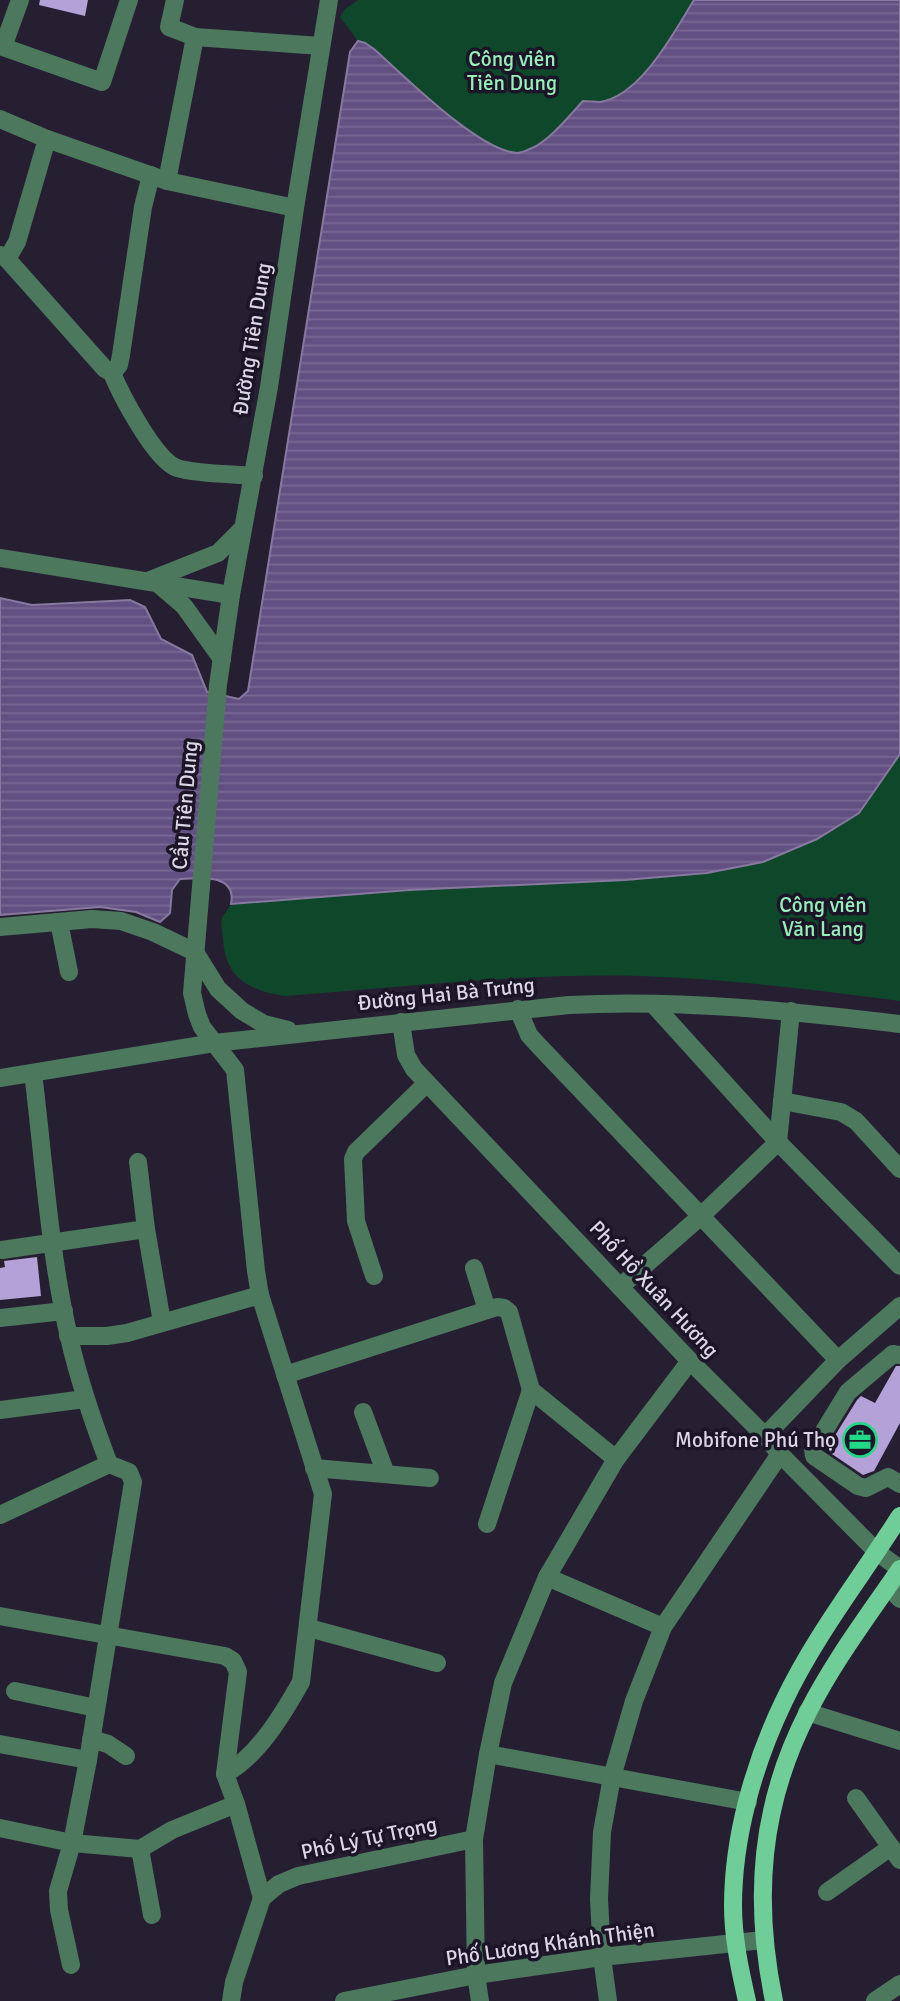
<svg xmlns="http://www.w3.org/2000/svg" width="900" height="2001" viewBox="0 0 900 2001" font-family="Signika,sans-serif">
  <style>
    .park { fill: #0f472b }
    .water { fill: url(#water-rules); stroke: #87789f; stroke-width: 2 }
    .building { fill: #b4a1d8 }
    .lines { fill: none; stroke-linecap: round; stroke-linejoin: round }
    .minor { stroke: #4c785d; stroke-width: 18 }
    .major { stroke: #6fce97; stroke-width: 18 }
    .labels { text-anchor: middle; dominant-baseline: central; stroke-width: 7; stroke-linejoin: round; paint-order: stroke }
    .park-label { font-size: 21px; fill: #97eeb9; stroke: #1c1528 }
    .street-label { font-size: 21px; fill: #dad6e3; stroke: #1c1528 }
    .poi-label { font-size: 21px; fill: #dad6e3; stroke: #1c1528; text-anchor: end }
  </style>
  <defs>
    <pattern id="water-rules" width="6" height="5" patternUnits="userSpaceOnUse" patternTransform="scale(1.75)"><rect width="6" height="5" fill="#635082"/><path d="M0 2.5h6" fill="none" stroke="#796894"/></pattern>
  </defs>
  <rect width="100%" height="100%" fill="#261f32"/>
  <!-- park -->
  <g class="park">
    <path d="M358 0H694C674 32 642 96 600 102 595 102 589 101 583 101 570 114 548 142 532 148 528 150 521 153 517 153 479 151 403 75 374 49L365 43 358 41 340 17 345 9Z"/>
    <path d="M900 754V1001C814 990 728 979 641 976 522 973 403 987 285 996 249 990 226 979 223 940 223 934 220 924 222 918 224 913 229 909 231 904L409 890 625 880 707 873 763 862 858 813Z"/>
  </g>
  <!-- water -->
  <path class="water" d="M694 0H900V754L859 813 817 839 763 862 707 873 625 880 409 890 231 904C237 873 200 878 180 879L172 890 170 913 160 922 136 912 100 907 0 915V598L32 605 130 600 145 607 161 639 192 655 207 692 239 699 248 691 350 52 358 41 365 43 374 49C403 75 479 151 517 153 521 153 528 150 532 148 548 142 571 114 583 101 589 101 595 102 600 102 641 96 674 32 694 0Z"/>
  <!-- building -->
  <g class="building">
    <polygon points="40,0 88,0 85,16 39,5"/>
    <polygon points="37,1257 41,1296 0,1300 0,1268 5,1267 4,1261"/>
    <polygon points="896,1366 900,1366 900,1423 874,1471 863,1475 826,1450 857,1400 861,1396 875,1403"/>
  </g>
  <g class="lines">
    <!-- minor -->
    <g class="minor">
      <polyline points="20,0 3,47 102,82 129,0"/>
      <polyline points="195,37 321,46"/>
      <polyline points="0,119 47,139 167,181 295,208"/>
      <polyline points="167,181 195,37 169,27 175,0"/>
      <path d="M0 255 7 259 105 369 112 373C121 395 155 460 177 468 196 474 232 474 254 476"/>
      <polyline points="7,259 17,242 47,139"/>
      <polyline points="112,373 119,365 121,355 143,207 151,175"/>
      <polyline points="0,558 231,595"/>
      <polyline points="150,580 218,553 243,528"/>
      <polyline points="157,583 184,606 222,659"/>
      <polyline points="59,922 69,972"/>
      <polyline points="0,927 92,919 121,921 153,932 195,952 218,989 242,1011 264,1024 288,1030"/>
      <polyline points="653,1004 778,1142 900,1266"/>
      <polyline points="518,1009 529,1035 539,1046 838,1360"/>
      <polyline points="401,1022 406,1055 414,1069 690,1361 765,1436 780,1454 877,1552 900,1569"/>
      <path d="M33 1073C44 1161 49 1251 69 1337 79 1381 93 1422 109 1464L129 1472 133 1482 88 1760"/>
      <path d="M0 1078 214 1043 569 1005C680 999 790 1011 900 1024"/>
      <polyline points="782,1101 841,1112 856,1121 900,1169"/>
      <polyline points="146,1229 162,1322"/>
      <polyline points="2,1250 146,1229 138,1162"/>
      <polyline points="474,1268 487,1310"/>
      <polyline points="374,1276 356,1221 353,1159 356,1152 427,1083"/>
      <polyline points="620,1287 701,1216 778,1142 791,1011"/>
      <polyline points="0,1318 64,1311"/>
      <polyline points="68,1336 107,1336 127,1333 260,1295"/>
      <polyline points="900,1355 893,1354 848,1392 813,1449 814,1456 858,1486 866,1488 888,1477 900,1484"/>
      <polyline points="285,1375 497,1307 504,1308 509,1312 531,1390 616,1459"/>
      <polyline points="0,1410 85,1399"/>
      <polyline points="363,1412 386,1474"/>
      <polyline points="765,1436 838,1360 900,1306"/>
      <polyline points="314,1468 430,1478"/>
      <polyline points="0,1515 109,1464"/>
      <polyline points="487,1524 531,1390"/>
      <polyline points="547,1577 663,1627"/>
      <polyline points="888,1586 900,1599"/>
      <polyline points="0,1616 225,1656 233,1661 238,1672 225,1774 236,1804 262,1898"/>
      <polyline points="309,1628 437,1663"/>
      <polyline points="15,1691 96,1708"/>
      <polyline points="807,1712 900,1741"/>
      <polyline points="91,1739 108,1744 126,1756"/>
      <polyline points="0,1744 88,1760 72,1843 58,1891 59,1910 71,1965"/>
      <polyline points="488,1754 748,1802"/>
      <path d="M225 1774C258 1756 283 1714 301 1682L323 1494 260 1295 256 1271 235 1070 202 1027 197 1014 192 993 218 685 231 595 269 387 295 208 329 0"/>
      <polyline points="856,1798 900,1860"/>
      <polyline points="0,1828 72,1843 140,1849 172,1830 236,1804"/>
      <polyline points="140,1849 152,1915"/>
      <polyline points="827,1892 891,1847"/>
      <polyline points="231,2001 234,1982 262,1898 279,1884 298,1876 474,1839"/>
      <polyline points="344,2001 476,1975 602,1957 763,1940"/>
      <polyline points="480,2001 476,1975 474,1839 488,1754 503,1683 547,1577 616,1459 690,1361"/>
      <polyline points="608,2001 602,1957 599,1899 602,1832 612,1777 634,1701 663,1627 780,1454"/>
      <polyline points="875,2001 900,1984"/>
    </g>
    <!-- major -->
    <g class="major">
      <path d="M747 2001C740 1970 733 1938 733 1906 733 1837 754 1763 784 1701 814 1637 862 1576 900 1516"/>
      <path d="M774 2001C753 1899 760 1805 808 1712 833 1662 868 1616 900 1569"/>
    </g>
  </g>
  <!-- icons -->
  <defs>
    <g id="office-ring" transform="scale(1.75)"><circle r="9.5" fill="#1c1528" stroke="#21d887" stroke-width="1.5"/><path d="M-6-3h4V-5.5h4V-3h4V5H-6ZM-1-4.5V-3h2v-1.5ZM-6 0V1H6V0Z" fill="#21d887"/></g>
  </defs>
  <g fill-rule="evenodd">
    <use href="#office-ring" x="860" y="1440"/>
  </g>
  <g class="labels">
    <!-- park labels -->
    <g class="park-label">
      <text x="512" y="59">Công viên<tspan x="512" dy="24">Tiên Dung</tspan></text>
      <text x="823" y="905">Công viên<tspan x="823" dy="24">Văn Lang</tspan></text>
    </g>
    <!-- street labels -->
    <g class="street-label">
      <text transform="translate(252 339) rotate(-81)">Đường Tiên Dung</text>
      <text transform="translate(185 805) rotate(-85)">Cầu Tiên Dung</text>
      <text transform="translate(446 994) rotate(-6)">Đường Hai Bà Trưng</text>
      <text transform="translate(654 1289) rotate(47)">Phố Hồ Xuân Hương</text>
      <text transform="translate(369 1838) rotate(-12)">Phố Lý Tự Trọng</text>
      <text transform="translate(550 1944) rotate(-8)">Phố Lương Khánh Thiện</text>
    </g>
    <!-- poi labels -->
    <g class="poi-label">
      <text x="836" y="1440">Mobifone Phú Thọ</text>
    </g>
  </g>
</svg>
